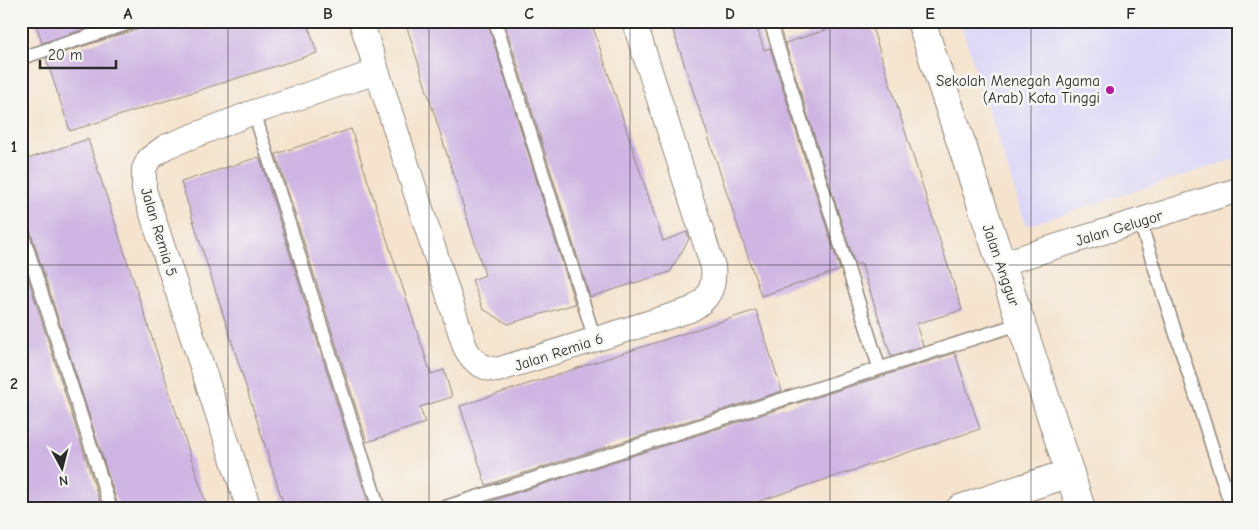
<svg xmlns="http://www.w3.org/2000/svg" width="1259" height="530" viewBox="0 0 1259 530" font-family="'Comic Neue',sans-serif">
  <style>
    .built { fill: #dbd6f7 }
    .building { fill: #cfb5e3 }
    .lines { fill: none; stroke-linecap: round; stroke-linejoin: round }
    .lane-casing { stroke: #90877c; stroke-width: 15 }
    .street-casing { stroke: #90877c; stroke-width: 26 }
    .secondary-casing { stroke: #90877c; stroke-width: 30 }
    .lane { stroke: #fff; stroke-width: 12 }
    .street { stroke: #fff; stroke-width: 24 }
    .secondary { stroke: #fff; stroke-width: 28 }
    .grid { fill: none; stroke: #2b2b2b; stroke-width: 1; stroke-opacity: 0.55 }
    .poi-dot { fill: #b5179e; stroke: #f6f6f2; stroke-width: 2 }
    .labels { text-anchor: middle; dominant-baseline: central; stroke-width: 5; stroke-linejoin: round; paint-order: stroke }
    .poi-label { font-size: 15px; fill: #2b2b2b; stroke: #f6f6f2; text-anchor: end }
    .street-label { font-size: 15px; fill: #2b2b2b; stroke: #f6f6f2 }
    .neatline { fill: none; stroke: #2b2b2b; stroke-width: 2 }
    .grid-label { font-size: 16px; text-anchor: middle; font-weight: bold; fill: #2b2b2b }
  </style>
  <rect width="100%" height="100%" fill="#f6f6f2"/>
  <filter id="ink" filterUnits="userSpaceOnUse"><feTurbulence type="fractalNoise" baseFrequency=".02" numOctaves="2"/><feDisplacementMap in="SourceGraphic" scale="10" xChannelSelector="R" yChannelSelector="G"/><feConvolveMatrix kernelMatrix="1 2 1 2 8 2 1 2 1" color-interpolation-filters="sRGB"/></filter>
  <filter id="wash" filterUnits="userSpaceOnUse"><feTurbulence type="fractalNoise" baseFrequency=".0096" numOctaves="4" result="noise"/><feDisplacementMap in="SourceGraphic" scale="20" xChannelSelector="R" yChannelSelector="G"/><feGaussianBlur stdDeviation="1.12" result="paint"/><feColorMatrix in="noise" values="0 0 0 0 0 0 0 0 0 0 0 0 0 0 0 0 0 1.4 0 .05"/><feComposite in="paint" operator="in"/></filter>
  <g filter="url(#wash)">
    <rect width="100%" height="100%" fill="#f5e3cd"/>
    <!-- built -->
    <polygon class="built" points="960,21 1238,21 1238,158 1026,226"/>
    <g id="blocks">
      <!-- building -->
      <g class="building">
        <polygon points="35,21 109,21 42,43"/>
        <polygon points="144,21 307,21 317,53 70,131 46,58 138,29"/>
        <polygon points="405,21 487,21 575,304 508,324 483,309 472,280 485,275"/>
        <polygon points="504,21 591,21 663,241 687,232 689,239 670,272 590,297"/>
        <polygon points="670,21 755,21 764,50 770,48 840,270 761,296"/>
        <polygon points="854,21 870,21 962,310 916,324 923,346 891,356 861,263 855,265 785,43"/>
        <polygon points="351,129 431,374 444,370 452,397 420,407 425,423 367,442 276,154"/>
        <polygon points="88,139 174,406 208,509 119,509 29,227 21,221 21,161"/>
        <polygon points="259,157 260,159 370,509 285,509 181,182"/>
        <polygon points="21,256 102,509 21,509"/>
        <polygon points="756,310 782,391 486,485 460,406"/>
        <polygon points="955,353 980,429 735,509 494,509 491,501"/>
      </g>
    </g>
  </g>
  <g filter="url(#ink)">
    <use href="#blocks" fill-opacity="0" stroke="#90877c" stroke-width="1"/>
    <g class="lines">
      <!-- lane casing -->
      <g class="lane-casing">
        <g id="lane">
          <polyline points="495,21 595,340"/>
          <polyline points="770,21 879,367"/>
          <polyline points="21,58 136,21"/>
          <polyline points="254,112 379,509"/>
          <polyline points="1140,222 1232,509"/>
          <polyline points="21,229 111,509"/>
          <polyline points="439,509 1022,323"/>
        </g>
      </g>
      <!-- street casing -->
      <g class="street-casing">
        <g id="street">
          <path d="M361 21 465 347C472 361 481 368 497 370L690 310C709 300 715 287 713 267L634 21"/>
          <polyline points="1000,264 1238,190"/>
          <polyline points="249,509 144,190 144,169 149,159 165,147 254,112 377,72"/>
        </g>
      </g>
      <!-- secondary casing -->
      <g class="secondary-casing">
        <g id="secondary">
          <path d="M921 21C974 184 1030 346 1081 509"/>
          <polyline points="960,509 1070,473"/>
        </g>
      </g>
      <!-- lane -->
      <use href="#lane" class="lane"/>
      <!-- street -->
      <use href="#street" class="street"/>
      <!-- secondary -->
      <use href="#secondary" class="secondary"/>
    </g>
  </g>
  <!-- grid -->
  <path class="grid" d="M228 21V509M429 21V509M630 21V509M830 21V509M1031 21V509M21 265H1238"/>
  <!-- markers -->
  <circle class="poi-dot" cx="1110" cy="90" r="5"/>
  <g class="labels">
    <!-- poi labels -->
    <g class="poi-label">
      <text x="1100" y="81">Sekolah Menegah Agama<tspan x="1100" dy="17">(Arab) Kota Tinggi</tspan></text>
    </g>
    <!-- street labels -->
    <g class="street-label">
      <text transform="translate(1119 228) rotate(-17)">Jalan Gelugor</text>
      <text transform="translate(159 232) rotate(73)">Jalan Remia 5</text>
      <text transform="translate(1001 265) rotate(71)">Jalan Anggur</text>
      <text transform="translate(559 352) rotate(-18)">Jalan Remia 6</text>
    </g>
  </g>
  <!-- margin -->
  <rect width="1259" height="530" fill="none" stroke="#f6f6f2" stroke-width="55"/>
  <!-- north arrow -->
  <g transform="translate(62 468) rotate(173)" stroke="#f6f6f2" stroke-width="4" paint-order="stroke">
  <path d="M0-4L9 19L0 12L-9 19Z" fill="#2b2b2b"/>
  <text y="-8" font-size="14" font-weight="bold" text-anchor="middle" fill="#2b2b2b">N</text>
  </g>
  <!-- scale -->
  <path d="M40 60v8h76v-8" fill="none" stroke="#2b2b2b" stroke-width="2.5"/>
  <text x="48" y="60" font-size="15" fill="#2b2b2b" stroke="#f6f6f2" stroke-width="4" paint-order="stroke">20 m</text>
  <rect x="28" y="28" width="1204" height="474" class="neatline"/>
  <g class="grid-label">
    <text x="128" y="19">A</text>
    <text x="328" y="19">B</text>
    <text x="529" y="19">C</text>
    <text x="730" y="19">D</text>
    <text x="930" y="19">E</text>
    <text x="1131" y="19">F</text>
    <text x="14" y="152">1</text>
    <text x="14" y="389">2</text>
  </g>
</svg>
